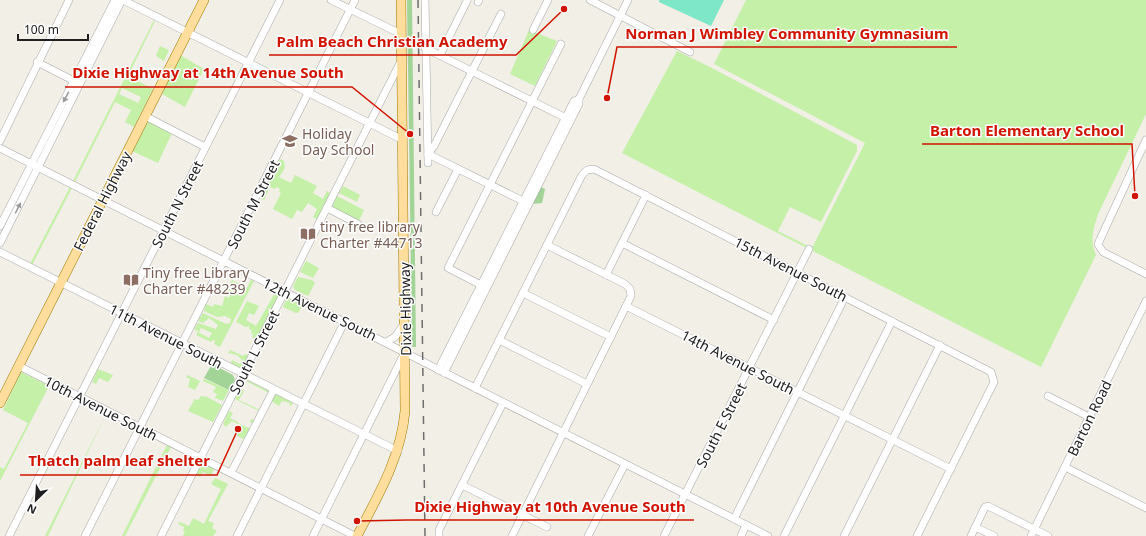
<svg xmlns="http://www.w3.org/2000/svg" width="1146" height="536" viewBox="0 0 1146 536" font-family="'Noto Sans',sans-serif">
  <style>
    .grass { fill: #c4f0a8; fill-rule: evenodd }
    .forest { fill: #a3d497 }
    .pitch { fill: #7de7c8 }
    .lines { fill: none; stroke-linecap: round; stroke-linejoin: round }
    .minor-casing { stroke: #a7a7a7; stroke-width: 8 }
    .major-casing { stroke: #9c7800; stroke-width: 10 }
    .minor { stroke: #fff; stroke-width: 7 }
    .major { stroke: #ffde9d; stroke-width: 9 }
    .rail { stroke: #6e6e6e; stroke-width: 1.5; stroke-dasharray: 8 8; stroke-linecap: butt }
    .oneway { fill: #9b9b9b }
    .labels { text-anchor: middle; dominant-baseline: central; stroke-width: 3; stroke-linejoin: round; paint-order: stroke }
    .education-label { font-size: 14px; fill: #785e54; stroke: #fff; text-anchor: start }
    .street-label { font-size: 14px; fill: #202020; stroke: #fff }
    .leader { fill: none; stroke: #d01400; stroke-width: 1.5 }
    .callout-dot { fill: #d01400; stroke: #fff; stroke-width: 1.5 }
    .callout-label { font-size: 15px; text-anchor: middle; font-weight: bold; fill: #d01400; stroke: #fff; stroke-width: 3; stroke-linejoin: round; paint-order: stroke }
  </style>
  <rect width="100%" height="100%" fill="#f1efe6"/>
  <!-- grass -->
  <g class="grass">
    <path d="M746 0H1146V114L1099 212C1094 226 1089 240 1096 255L1041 367 811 250 865 143 714 64Z"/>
    <path d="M154 20 155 21 128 76 153 89 134 127 125 122 131 110 115 102 75 182 73 181ZM122 88 141 97 138 103 119 94Z"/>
    <polygon points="529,30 557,41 535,86 510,74"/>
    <polygon points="160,46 169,50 164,61 156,56"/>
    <polygon points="677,51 712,68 857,145 857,151 821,222 790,207 778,231 808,246 807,248 622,153"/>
    <polygon points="180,55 204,69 185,107 162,94"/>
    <polygon points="148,122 172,133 158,163 132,151"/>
    <polygon points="280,159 284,161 285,168 279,177 291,183 295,175 317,186 313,193 323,199 327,191 330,193 317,219 313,217 317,209 308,203 302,212 297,210 292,219 273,209 281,193 279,192 280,189 276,187 275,189 270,187 264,200 261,199"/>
    <polygon points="343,186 360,195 357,202 339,193"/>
    <polygon points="70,187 72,188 32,265 30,264"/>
    <polygon points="337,196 364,210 359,221 332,207"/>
    <polygon points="306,261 319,268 313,278 300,272"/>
    <polygon points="298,277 312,280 315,283 308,296 295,290 293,286"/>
    <polygon points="232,280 247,288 251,280 254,281 220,347 214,344 215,341 213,340 211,342 196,335 198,332 209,338 212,333 201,328 199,332 194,329 198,323 216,329 218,325 209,318 203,323 198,321 203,313 226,324 230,323 231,319 225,316 217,317 204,311 206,304 213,307 214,304 222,306 225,296 229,298 230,295 227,293 229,289 232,290 234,287 229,285"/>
    <polygon points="276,291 279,293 279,295 272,309 268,308 270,315 258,341 252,337 253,334 251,333 252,330 249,329 249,326 246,327 236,322 247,301 259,306 254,315 249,313 246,320 256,326"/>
    <polygon points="287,297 302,305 299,312 296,313 283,307"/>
    <polygon points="230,350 243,356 245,354 248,355 241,370 230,365 232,360 240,364 242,360 237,355 228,353"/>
    <polygon points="98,369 113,375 108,382 99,378 96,384 92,382"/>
    <polygon points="21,372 49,386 0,481 0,467 4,469 28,423 3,410"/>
    <polygon points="187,375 200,381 195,390 188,387 190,379 186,377"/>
    <polygon points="204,379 229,390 223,401 215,398 217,394 213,392 216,387 203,381"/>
    <polygon points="245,379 293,402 291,406 289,405 290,403 282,401 279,406 270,400 246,440 237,436 238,432 235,431 238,424 232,421 226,427 223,424 229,411 233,413 230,418 239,423 239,424 249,428 252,427 253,424 250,422 251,419 256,421 261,412 235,399 240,389 244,391 239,400 260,410 269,393 244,380"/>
    <polygon points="201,396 207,397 222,405 213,422 188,411 193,402 196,403 193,401 194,399 198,400"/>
    <polygon points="106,414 48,536 45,536"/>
    <polygon points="167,445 171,447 125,536 122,536"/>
    <polygon points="202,463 214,469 211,476 203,472 200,477 196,475"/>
    <polygon points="215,478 228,484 208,521 214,523 212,528 217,531 213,536 183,536 185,532 183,531 184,527 178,524 180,522 189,526 193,518 204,524 221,489 211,484"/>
  </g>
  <!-- forest -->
  <g class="forest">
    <polygon points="407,0 412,0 416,347 412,347"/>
    <polygon points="541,187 545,189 542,203 532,204"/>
    <polygon points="212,364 233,375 235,380 229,390 204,378"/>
  </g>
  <!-- pitch -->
  <polygon class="pitch" points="659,0 724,0 711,26 659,2"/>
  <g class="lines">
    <!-- minor casing -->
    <g class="minor-casing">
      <g id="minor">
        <polyline points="123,0 403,140"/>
        <polyline points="331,0 401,34"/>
        <polyline points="425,0 428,163"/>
        <polyline points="590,0 690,52"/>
        <polyline points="478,2 479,0"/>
        <polyline points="501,14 434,146 428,154 527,203"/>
        <polyline points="533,30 548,0"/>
        <polyline points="425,48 568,119"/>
        <polyline points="440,55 467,1"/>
        <polyline points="37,62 78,83"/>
        <polyline points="145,116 205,147"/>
        <polyline points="1146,140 1098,244 1103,252 1146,274"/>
        <polyline points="0,141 69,0"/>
        <polyline points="0,148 768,536"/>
        <polyline points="327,208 358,224"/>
        <polyline points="436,212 458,169"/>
        <polyline points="0,226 115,0"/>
        <polyline points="0,243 122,0"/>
        <polyline points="622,243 774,320"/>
        <polyline points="0,252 398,451"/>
        <polyline points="606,275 646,195"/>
        <polyline points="485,287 448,268 561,44"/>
        <polyline points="523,293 611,337"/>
        <polyline points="626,306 951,469"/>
        <polyline points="499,340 587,384"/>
        <polyline points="386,342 395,337 404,324"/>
        <polyline points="19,366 355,536"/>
        <polyline points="438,370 574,101 579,99"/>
        <polyline points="444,373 579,104 579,99 628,0"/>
        <polyline points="475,388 582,175 587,170 594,169 991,372 994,382 917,536"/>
        <polyline points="1048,396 1089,417"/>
        <polyline points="1065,467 1146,508"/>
        <polyline points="233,469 272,393"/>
        <polyline points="462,485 547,527"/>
        <polyline points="734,519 845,297"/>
        <polyline points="975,527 994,536"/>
        <polyline points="9,536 280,0"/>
        <polyline points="85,536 355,0"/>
        <polyline points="161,536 401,61"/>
        <polyline points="237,536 345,321"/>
        <polyline points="313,536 404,354"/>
        <polyline points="439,536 439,530 503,403"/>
        <polyline points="512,536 631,296 630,289 625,284 547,245"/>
        <polyline points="588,536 625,464"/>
        <polyline points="664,536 809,249"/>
        <polyline points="741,536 746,525"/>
        <polyline points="784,536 892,321"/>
        <polyline points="844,536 940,345"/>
        <polyline points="971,536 985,507 988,506 1048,536"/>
        <polyline points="1031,536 1146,301"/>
      </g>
    </g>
    <!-- major casing -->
    <g class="major-casing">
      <g id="major">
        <polyline points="0,403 204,0"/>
        <path d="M357 536C378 496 401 457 405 411L401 0"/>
      </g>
    </g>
    <!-- minor -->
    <use href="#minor" class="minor"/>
    <!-- major -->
    <use href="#major" class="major"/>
    <!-- rail -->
    <polyline class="rail" points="418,0 425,536"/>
  </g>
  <!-- one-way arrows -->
  <defs><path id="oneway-solid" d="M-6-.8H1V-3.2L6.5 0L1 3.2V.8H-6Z"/></defs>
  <g class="oneway">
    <use href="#oneway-solid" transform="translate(66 97) rotate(118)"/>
    <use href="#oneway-solid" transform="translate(18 208) rotate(-63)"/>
  </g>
  <!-- icons -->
  <defs>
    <g id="school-bare" transform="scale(1.2)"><path d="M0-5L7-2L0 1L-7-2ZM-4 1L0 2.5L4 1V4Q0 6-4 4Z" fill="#8d6e63" stroke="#fff" stroke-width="2.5" paint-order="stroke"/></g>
    <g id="library-bare" transform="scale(1.2)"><path d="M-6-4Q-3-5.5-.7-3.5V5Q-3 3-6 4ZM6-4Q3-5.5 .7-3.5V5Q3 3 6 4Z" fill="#8d6e63" stroke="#fff" stroke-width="2.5" paint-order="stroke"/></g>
  </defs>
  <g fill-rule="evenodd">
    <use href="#school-bare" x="290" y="141"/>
    <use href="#library-bare" x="308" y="234"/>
    <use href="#library-bare" x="131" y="280"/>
  </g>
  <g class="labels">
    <!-- education labels -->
    <g class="education-label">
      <text x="302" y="133">Holiday<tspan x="302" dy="16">Day School</tspan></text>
      <text x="320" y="226">tiny free library<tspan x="320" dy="16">Charter #44713</tspan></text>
      <text x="143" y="272">Tiny free Library<tspan x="143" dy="16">Charter #48239</tspan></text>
    </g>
    <!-- street labels -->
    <g class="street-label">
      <text transform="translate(102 201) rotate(-63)">Federal Highway</text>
      <text transform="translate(177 204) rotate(-63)">South N Street</text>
      <text transform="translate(253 204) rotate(-63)">South M Street</text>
      <text transform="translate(791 269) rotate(27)">15th Avenue South</text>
      <text transform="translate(320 309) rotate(26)">12th Avenue South</text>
      <text transform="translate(405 309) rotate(-91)">Dixie Highway</text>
      <text transform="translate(166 336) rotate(27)">11th Avenue South</text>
      <text transform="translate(254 352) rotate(-63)">South L Street</text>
      <text transform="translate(738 362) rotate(27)">14th Avenue South</text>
      <text transform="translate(101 408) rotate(27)">10th Avenue South</text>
      <text transform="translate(1089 418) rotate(-64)">Barton Road</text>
      <text transform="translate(721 425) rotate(-63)">South E Street</text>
    </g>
  </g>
  <!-- callouts -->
  <path class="leader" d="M607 98L617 47H957M564 9L516 55H269M410 134L352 87H65M1135 196L1132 144H922M238 429L217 475H20M357 521L407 520H694"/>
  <g class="callout-dot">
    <circle cx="607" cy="98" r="4"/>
    <circle cx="564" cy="9" r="4"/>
    <circle cx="410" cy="134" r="4"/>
    <circle cx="1135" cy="196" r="4"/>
    <circle cx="238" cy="429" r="4"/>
    <circle cx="357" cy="521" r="4"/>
  </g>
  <g class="callout-label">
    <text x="787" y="39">Norman J Wimbley Community Gymnasium</text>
    <text x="392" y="47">Palm Beach Christian Academy</text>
    <text x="208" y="78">Dixie Highway at 14th Avenue South</text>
    <text x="1027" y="136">Barton Elementary School</text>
    <text x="119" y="466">Thatch palm leaf shelter</text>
    <text x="550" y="512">Dixie Highway at 10th Avenue South</text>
  </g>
  <!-- north arrow -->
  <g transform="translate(36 500) rotate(205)" stroke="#ffffff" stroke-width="3" paint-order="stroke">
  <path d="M0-3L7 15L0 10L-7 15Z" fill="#202020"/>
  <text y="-6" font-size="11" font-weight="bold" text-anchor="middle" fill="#202020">N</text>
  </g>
  <!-- scale -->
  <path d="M18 34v6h70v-6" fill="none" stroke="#202020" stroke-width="2"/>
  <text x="24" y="34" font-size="12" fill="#202020" stroke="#ffffff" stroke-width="3" paint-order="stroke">100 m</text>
</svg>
